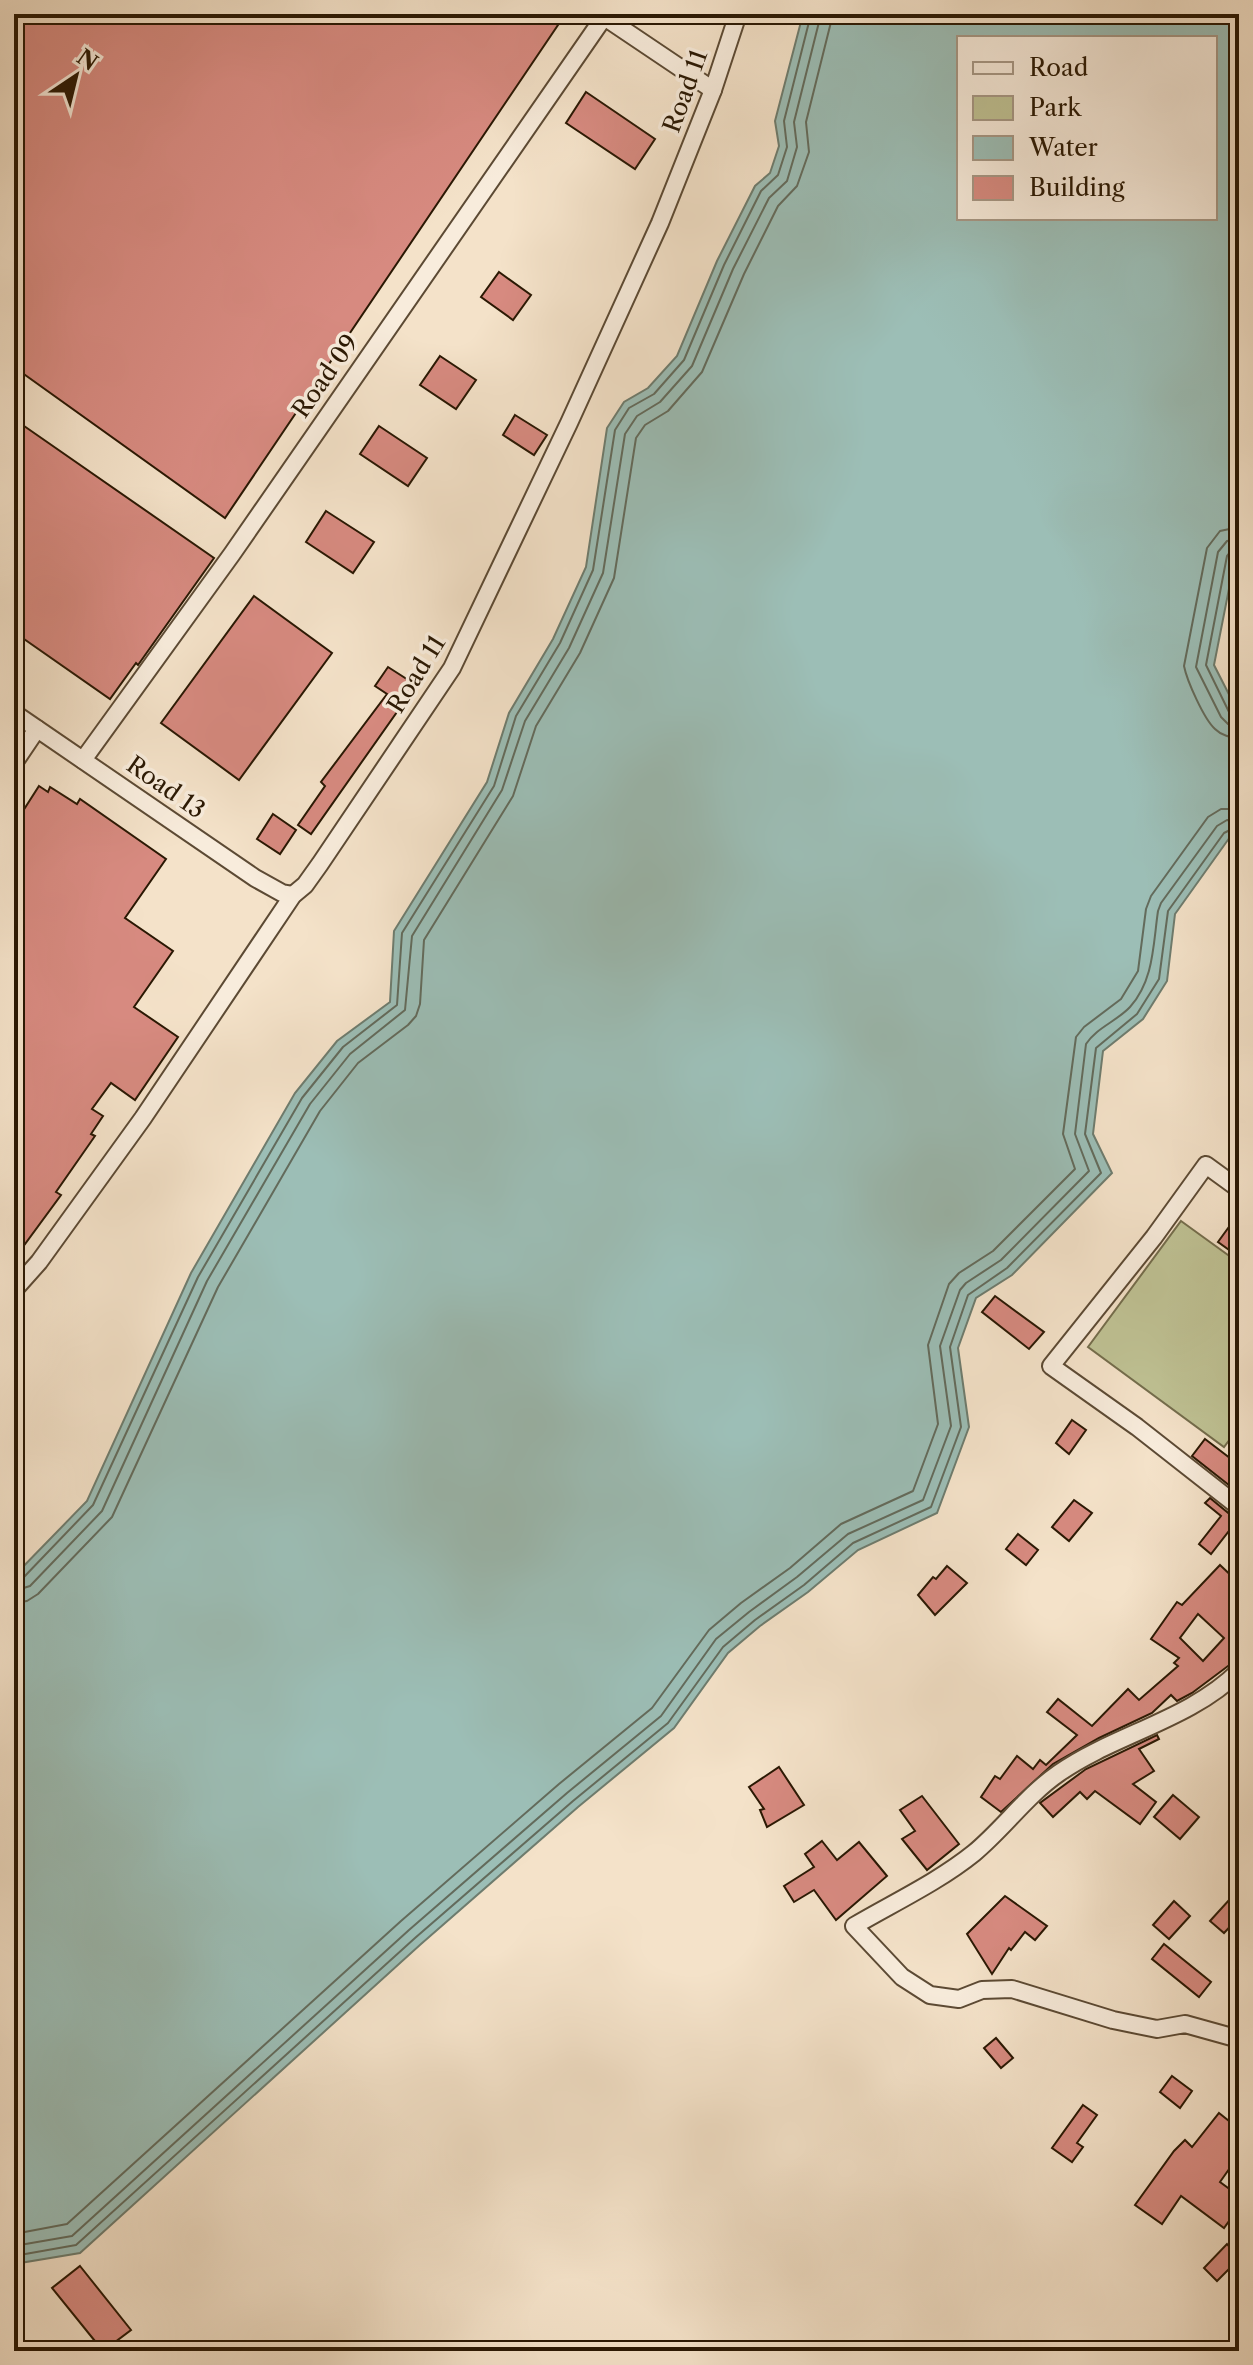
<svg xmlns="http://www.w3.org/2000/svg" width="1253" height="2365" viewBox="0 0 1253 2365" font-family="'Libre Caslon Text',serif">
  <style>
    .green { fill: #bfc294; stroke: #746d4c; stroke-width: 2 }
    .water { fill: #9cbeb6; stroke: #6e7c6e; stroke-width: 2; fill-rule: evenodd }
    .lines { fill: none; stroke-linecap: round; stroke-linejoin: round }
    .shore { stroke: #636b5c; stroke-width: 2 }
    .building { fill: #d78a80; stroke: #2a1803; stroke-width: 2; fill-rule: evenodd }
    .minor-casing { stroke: #5c4a34; stroke-width: 20 }
    .minor { stroke: #f8ecdc; stroke-width: 16 }
    .labels { text-anchor: middle; dominant-baseline: central; stroke-width: 7; stroke-linejoin: round; paint-order: stroke }
    .street-label { font-size: 24px; fill: #2a1803; stroke: #f8ecdc }
  </style>
  <rect width="100%" height="100%" fill="#f4e2c9"/>
  <filter id="stains"><feTurbulence type="fractalNoise" baseFrequency=".0025" numOctaves="4"/><feColorMatrix values="0 0 0 0 .2 0 0 0 0 .09 0 0 0 0 .02 0 0 0 .5 -.17"/></filter>
  <radialGradient id="worn" r=".72"><stop offset=".6" stop-color="#630" stop-opacity="0"/><stop offset="1" stop-color="#630" stop-opacity=".3"/></radialGradient>
  <!-- green -->
  <polygon class="green" points="1181,1221 1239,1263 1239,1427 1224,1447 1088,1347"/>
  <!-- water -->
  <path class="water" d="M803 14H1239V538L1214 665 1239 714V839L1230 837 1175 914 1167 981 1143 1019 1103 1051 1093 1134 1112 1173 1012 1275 976 1298 958 1348 969 1427 937 1513 858 1550 808 1592 760 1626 728 1653 674 1728 578 1807 421 1944 80 2253 14 2264V1576L87 1501 191 1273 295 1093 337 1041 390 1002 394 931 487 782 509 713 553 639 586 567 607 428 624 402 648 388 677 356 717 261 755 186 770 173 779 146 775 121ZM959 38H1215V218H959Z"/>
  <g class="lines">
    <!-- shore -->
    <g class="shore">
      <path d="M1239 527 1220 531 1207 548 1184 666C1187 681 1204 719 1215 729 1222 736 1230 737 1239 738"/>
      <polyline points="1239,539 1227,541 1218,552 1196,667 1221,717 1228,724 1239,726"/>
      <polyline points="1239,549 1232,550 1227,556 1206,665 1229,712 1239,716"/>
      <polyline points="14,1581 23,1578 93,1505 198,1277 302,1098 343,1047 397,1005 402,933 494,786 516,716 560,643 593,570 615,430 629,408 654,394 684,360 724,265 761,191 778,175 787,147 784,121 811,14"/>
      <polyline points="14,1591 30,1586 102,1511 207,1281 310,1104 350,1054 405,1010 412,936 502,790 525,721 569,648 603,573 625,434 637,416 660,402 692,366 733,269 769,198 787,181 797,147 794,122 821,14"/>
      <polyline points="14,1603 27,1601 38,1594 112,1517 218,1287 320,1111 358,1063 408,1025 416,1016 420,1004 424,940 513,796 536,726 580,653 614,578 636,438 645,425 668,411 702,372 744,274 778,206 797,186 809,152 806,122 833,14"/>
      <polyline points="14,2234 67,2224 401,1921 559,1784 652,1708 709,1630 741,1603 790,1568 841,1524 913,1491 938,1424 928,1345 949,1284 959,1273 993,1251 1075,1169 1063,1134 1076,1037 1084,1027 1121,999 1138,971 1146,909 1151,896 1208,817 1221,809 1239,809"/>
      <path d="M14 2246 72 2236 409 1930 567 1793 661 1716 716 1639 749 1612 797 1577 848 1534 923 1500 951 1426 940 1346 960 1290 966 1283 1001 1260 1089 1171 1075 1134 1086 1044C1096 1028 1117 1021 1130 1007 1154 980 1153 945 1158 911L1161 903 1217 826 1227 820 1239 821"/>
      <polyline points="14,2256 76,2245 415,1938 573,1801 668,1723 723,1647 755,1620 804,1585 853,1543 931,1507 961,1427 950,1347 968,1295 1007,1268 1101,1173 1085,1134 1096,1048 1137,1014 1159,979 1168,911 1224,833 1230,830 1239,831"/>
    </g>
  </g>
  <!-- building -->
  <g class="building">
    <polygon points="14,14 542,14 558,25 225,518 14,367"/>
    <polygon points="586,92 655,139 635,169 566,123"/>
    <polygon points="499,272 531,295 513,320 481,297"/>
    <polygon points="440,356 476,380 456,409 420,385"/>
    <polygon points="515,415 547,435 534,455 503,435"/>
    <polygon points="14,419 214,558 138,665 136,663 110,699 14,632"/>
    <polygon points="379,426 427,458 408,486 360,454"/>
    <polygon points="326,511 374,542 353,573 306,542"/>
    <polygon points="254,596 332,653 239,780 161,723"/>
    <polygon points="388,667 416,685 311,834 298,825 325,786 321,782 387,694 375,686"/>
    <polygon points="39,786 48,792 50,787 77,804 80,799 166,859 125,918 173,951 134,1007 178,1037 135,1100 111,1083 92,1109 103,1116 91,1134 95,1136 56,1192 61,1195 25,1244 14,1236 14,825"/>
    <polygon points="273,814 296,830 280,854 257,839"/>
    <polygon points="1239,1213 1239,1257 1218,1242"/>
    <polygon points="995,1296 1044,1332 1029,1349 982,1312"/>
    <polygon points="1072,1420 1086,1430 1069,1454 1056,1443"/>
    <polygon points="1205,1439 1239,1465 1239,1493 1192,1456"/>
    <polygon points="1210,1498 1232,1516 1239,1518 1211,1554 1199,1544 1221,1516 1205,1503"/>
    <polygon points="1074,1500 1092,1513 1069,1541 1052,1527"/>
    <polygon points="1018,1534 1038,1550 1026,1565 1006,1549"/>
    <path d="M1220 1565 1239 1583V1660L1232 1663 1192 1693 1177 1701 1171 1695 1152 1713 1099 1738 1053 1764 1001 1812 981 1797 995 1776 1000 1779 1017 1756 1033 1769 1040 1760 1046 1765 1077 1735 1047 1712 1058 1699 1092 1726 1128 1689 1139 1700 1178 1666 1174 1663 1179 1658 1151 1639 1177 1602 1182 1605ZM1198 1614 1224 1638 1203 1661 1180 1638Z"/>
    <polygon points="947,1566 967,1583 935,1615 918,1595 933,1577 936,1579"/>
    <polygon points="1157,1735 1159,1739 1139,1749 1154,1771 1133,1784 1156,1802 1140,1824 1095,1791 1087,1799 1080,1792 1053,1817 1040,1803 1086,1769"/>
    <polygon points="779,1767 804,1805 767,1827 760,1810 764,1809 749,1787"/>
    <polygon points="1173,1795 1199,1817 1180,1839 1154,1817"/>
    <polygon points="922,1796 959,1844 927,1870 902,1839 915,1831 900,1810"/>
    <polygon points="822,1841 837,1860 859,1842 887,1876 836,1920 814,1890 794,1902 784,1886 814,1867 805,1854"/>
    <polygon points="1239,1889 1239,1917 1224,1933 1210,1921"/>
    <polygon points="1005,1896 1047,1926 1035,1940 1025,1932 1011,1950 1009,1948 992,1974 967,1934"/>
    <polygon points="1174,1901 1190,1916 1169,1939 1153,1925"/>
    <polygon points="1164,1944 1211,1982 1199,1997 1152,1959"/>
    <polygon points="996,2038 1013,2058 1001,2068 984,2048"/>
    <polygon points="1172,2076 1192,2091 1180,2108 1160,2092"/>
    <polygon points="1083,2105 1097,2115 1077,2143 1083,2147 1072,2162 1052,2148"/>
    <polygon points="1219,2113 1239,2129 1239,2155 1220,2182 1239,2196 1239,2207 1224,2228 1181,2196 1162,2224 1135,2205 1174,2151 1185,2140 1192,2147"/>
    <polygon points="1227,2244 1239,2259 1217,2281 1204,2268"/>
    <polygon points="80,2266 131,2330 103,2351 52,2288"/>
  </g>
  <g class="lines">
    <!-- minor casing -->
    <g class="minor-casing">
      <g id="minor">
        <polyline points="600,14 713,90"/>
        <polyline points="14,713 255,878 282,893 293,895"/>
        <polyline points="83,760 232,554 604,17"/>
        <polyline points="14,763 37,729"/>
        <polyline points="1239,1189 1206,1165 1154,1237 1051,1366 1137,1427 1239,1507"/>
        <polyline points="14,1290 39,1262 143,1118 293,895 305,885 320,864 452,668 569,423 660,223 713,90 738,14"/>
        <path d="M1239 1671C1190 1720 1115 1734 1059 1773 1027 1795 1004 1828 974 1853 938 1882 893 1903 854 1926L902 1977 930 1995 959 1999 982 1990 1012 1989 1113 2020 1157 2029 1185 2024 1239 2039"/>
      </g>
    </g>
    <!-- minor -->
    <use href="#minor" class="minor"/>
  </g>
  <g class="labels">
    <!-- street labels -->
    <g class="street-label">
      <text transform="translate(685 91) rotate(-70)">Road 11</text>
      <text transform="translate(325 376) rotate(-55)">Road 09</text>
      <text transform="translate(416 674) rotate(-58)">Road 11</text>
      <text transform="translate(166 787) rotate(35)">Road 13</text>
    </g>
  </g>
  <!-- margin -->
  <rect width="1253" height="2365" fill="none" stroke="#f4e2c9" stroke-width="48"/>
  <rect x="16" y="16" width="1221" height="2333" fill="none" stroke="#2a1803" stroke-width="4"/>
  <rect x="24" y="24" width="1205" height="2317" fill="none" stroke="#2a1803" stroke-width="2"/>
  <!-- legend -->
  <rect x="957" y="36" width="260" height="184" fill="#f8ecdc" stroke="#a69785" stroke-width="2"/>
  <rect x="973" y="62" width="40" height="12" fill="#f8ecdc" stroke="#a69785" stroke-width="2"/>
  <text x="1029" y="76" font-size="24" fill="#2a1803">Road</text>
  <rect x="973" y="96" width="40" height="24" fill="#bfc294" stroke="#a69785" stroke-width="2"/>
  <text x="1029" y="116" font-size="24" fill="#2a1803">Park</text>
  <rect x="973" y="136" width="40" height="24" fill="#9cbeb6" stroke="#a69785" stroke-width="2"/>
  <text x="1029" y="156" font-size="24" fill="#2a1803">Water</text>
  <rect x="973" y="176" width="40" height="24" fill="#d78a80" stroke="#a69785" stroke-width="2"/>
  <text x="1029" y="196" font-size="24" fill="#2a1803">Building</text>
  <!-- north arrow -->
  <g transform="translate(76 76) rotate(35)" stroke="#f8ecdc" stroke-width="6" paint-order="stroke">
  <path d="M0-6L14 30L0 20L-14 30Z" fill="#2a1803"/>
  <text y="-12" font-size="22" font-weight="bold" text-anchor="middle" fill="#2a1803">N</text>
  </g>
  <rect width="100%" height="100%" filter="url(#stains)"/>
  <rect width="100%" height="100%" fill="url(#worn)"/>
</svg>
